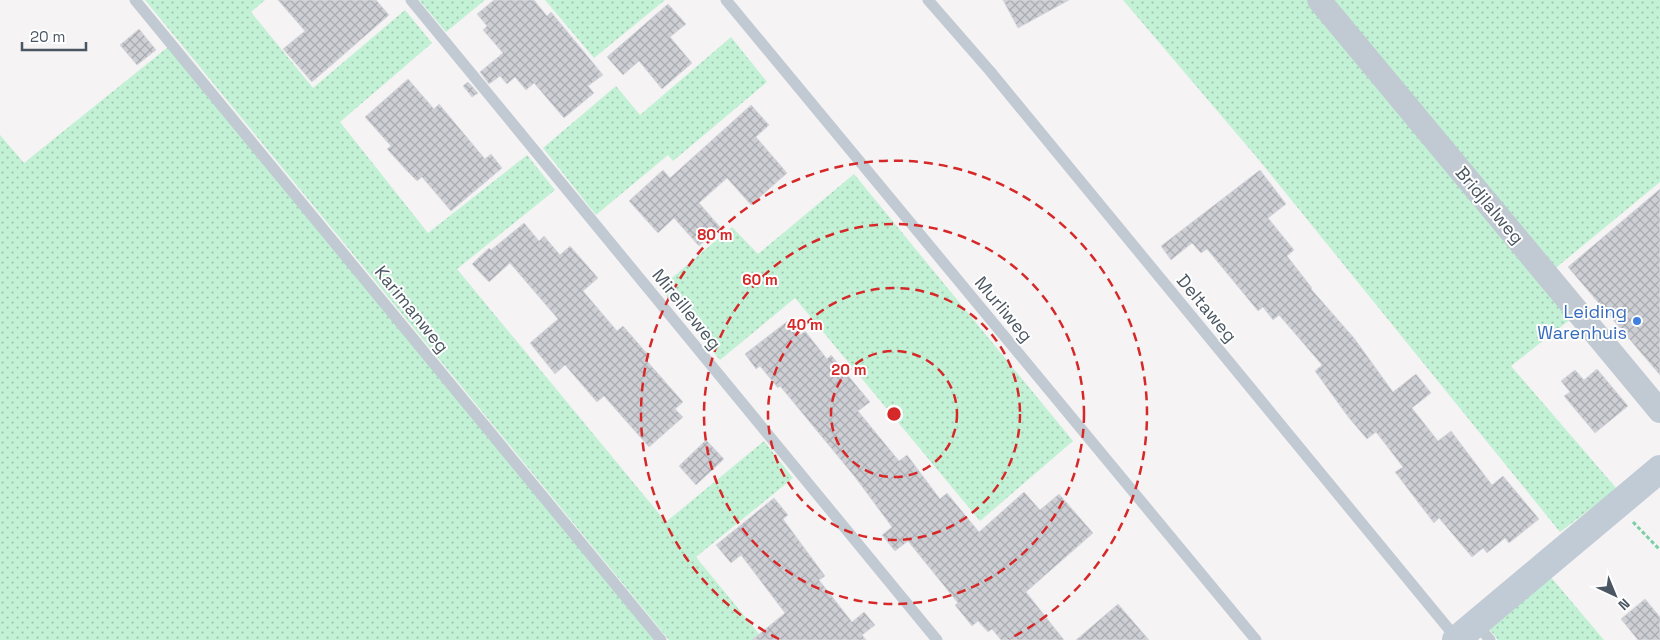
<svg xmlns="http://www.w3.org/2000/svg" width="1660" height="640" viewBox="0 0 1660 640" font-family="'Space Grotesk',sans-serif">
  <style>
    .grass { fill: url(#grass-dots) }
    .building { fill: url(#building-cross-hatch); stroke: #d7d9de }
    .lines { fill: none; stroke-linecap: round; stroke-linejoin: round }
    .path { stroke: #7ad0a6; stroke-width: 3; stroke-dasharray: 4 2.5; stroke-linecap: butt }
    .lane { stroke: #c1cad2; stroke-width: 11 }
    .street { stroke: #c1cad2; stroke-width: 24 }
    .secondary { stroke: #c1cbd6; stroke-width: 28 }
    .ring { fill: none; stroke: #d62828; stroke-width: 2.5; stroke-dasharray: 9 6 }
    .shop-dot { fill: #3f7fe0; stroke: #fff; stroke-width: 2 }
    .labels { text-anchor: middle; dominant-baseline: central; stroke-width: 4; stroke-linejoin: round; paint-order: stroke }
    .street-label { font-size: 18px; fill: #4a5661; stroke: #fff }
    .shop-label { font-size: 18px; fill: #366cbe; stroke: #fff; text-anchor: end }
    .centre { fill: #d62828; stroke: #fff; stroke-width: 2.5 }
    .ring-label { font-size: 15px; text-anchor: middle; font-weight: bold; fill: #d62828; stroke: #fff; stroke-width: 4; stroke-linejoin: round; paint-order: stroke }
  </style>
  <defs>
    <pattern id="grass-dots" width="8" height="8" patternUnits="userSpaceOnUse" patternTransform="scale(1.25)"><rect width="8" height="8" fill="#c3f1d5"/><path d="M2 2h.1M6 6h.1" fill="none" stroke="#a0c6b0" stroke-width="1.8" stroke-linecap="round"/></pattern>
    <pattern id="building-cross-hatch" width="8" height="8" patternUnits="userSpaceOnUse" patternTransform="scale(1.25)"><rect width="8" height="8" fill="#cdcfd5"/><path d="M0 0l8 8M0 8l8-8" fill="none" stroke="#a8abb0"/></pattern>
  </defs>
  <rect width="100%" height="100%" fill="#f5f3f3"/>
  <!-- grass -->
  <g class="grass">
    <polygon points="145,0 265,0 251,12 313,88 405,10 432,43 340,122 428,233 527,155 555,190 457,269 666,522 764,441 793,478 696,557 764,640 669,640"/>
    <polygon points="419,0 485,0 446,32"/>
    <polygon points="545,0 665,0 594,58"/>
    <polygon points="1123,0 1311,0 1572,318 1511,366 1617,489 1560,532 1259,160"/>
    <polygon points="1327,0 1660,0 1660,182 1552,271"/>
    <polygon points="731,37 767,82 673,161 668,155 596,215 543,148 616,86 640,115"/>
    <polygon points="168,47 655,640 0,640 0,135 24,163"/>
    <polygon points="854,174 1073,441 980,521 795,298 720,360 660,288 732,227 758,254"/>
    <polygon points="1550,576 1604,640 1498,640 1490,630 1491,625"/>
  </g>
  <!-- building -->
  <g class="building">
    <polygon points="278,0 376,0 389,15 312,82 283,49 305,31"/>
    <polygon points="494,0 534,0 547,16 551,12 603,75 588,86 594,93 564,118 534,83 526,90 515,77 507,84 500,76 489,84 480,72 503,53 483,30 487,26 477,14"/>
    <polygon points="1003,0 1069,0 1018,28"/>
    <polygon points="668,4 686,24 670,37 692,63 662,89 639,61 623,75 607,57"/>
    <polygon points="139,29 156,50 137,65 120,45"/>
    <polygon points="408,79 434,109 439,104 485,159 491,154 502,168 451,211 422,177 417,181 408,172 387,149 391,146 365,117"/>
    <polygon points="468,82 478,93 472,97 463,86"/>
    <polygon points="751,105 769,125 756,137 787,173 751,205 727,178 699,203 720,227 699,246 674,218 658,233 629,201 663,170 670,178"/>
    <polygon points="1260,170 1286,204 1268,218 1294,250 1287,256 1312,288 1311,289 1354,338 1393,392 1416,374 1431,393 1412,408 1438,441 1451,431 1492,485 1503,476 1539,519 1509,543 1505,538 1487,553 1483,548 1472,557 1439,518 1434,523 1395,472 1403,467 1376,432 1367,439 1349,418 1315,371 1322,365 1279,315 1273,320 1263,307 1258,311 1207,249 1201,253 1192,243 1171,260 1161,246"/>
    <polygon points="1660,189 1660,375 1568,267"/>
    <polygon points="524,223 539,241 544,236 560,255 570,246 598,278 583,291 617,331 623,326 650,357 646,360 683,402 675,409 683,417 649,447 604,396 597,402 565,365 555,374 530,343 558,319 510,263 489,282 472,264 489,248 491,250"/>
    <polygon points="789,320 800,335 805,331 827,359 831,355 870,402 858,411 899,461 907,455 940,499 947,493 979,532 1024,492 1040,510 1059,494 1093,533 1026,592 1064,640 1001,640 992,629 988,632 978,621 972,626 955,605 958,603 908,541 895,551 882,535 892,527 855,477 780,386 778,388 760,366 756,369 745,354"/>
    <polygon points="1597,369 1628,406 1595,433 1564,396 1570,392 1561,381 1575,370 1584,380"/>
    <polygon points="706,440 724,459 696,485 679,466"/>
    <polygon points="774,498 788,515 783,519 825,576 819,580 852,622 864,612 875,625 862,635 866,640 752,640 785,613 741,555 731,563 716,545"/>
    <polygon points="1645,599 1660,617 1660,640 1638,640 1621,619"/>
    <polygon points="1118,604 1149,640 1076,640"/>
  </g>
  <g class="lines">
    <!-- path -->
    <polyline class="path" points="1633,522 1660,550"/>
    <!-- lane -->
    <g class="lane">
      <polyline points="135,0 661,640"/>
      <polyline points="411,0 937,640"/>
      <polyline points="726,0 1256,640"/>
      <polyline points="928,0 990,71 1457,639"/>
      <polyline points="1476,623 1490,640"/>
    </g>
    <!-- street -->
    <polyline class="street" points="1319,0 1660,411"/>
    <!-- secondary -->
    <polyline class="secondary" points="1456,640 1660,469"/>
  </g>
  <!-- distance rings -->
  <g class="ring">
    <circle cx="894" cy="414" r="63"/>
    <circle cx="894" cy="414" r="126"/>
    <circle cx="894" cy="414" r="190"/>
    <path d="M779 639A253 253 0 1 1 1009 639"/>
  </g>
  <!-- markers -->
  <circle class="shop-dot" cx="1637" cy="321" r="5"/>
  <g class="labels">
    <!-- street labels -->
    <g class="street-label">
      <text transform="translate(1490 205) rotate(50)">Bridjlalweg</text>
      <text transform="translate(1207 308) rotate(50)">Deltaweg</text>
      <text transform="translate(412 309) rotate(51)">Karimanweg</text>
      <text transform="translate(687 309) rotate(51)">Mireilleweg</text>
      <text transform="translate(1004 309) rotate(50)">Murliweg</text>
    </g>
    <!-- shop labels -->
    <g class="shop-label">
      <text x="1627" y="311">Leiding<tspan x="1627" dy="21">Warenhuis</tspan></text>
    </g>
  </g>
  <circle cx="894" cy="414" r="8" class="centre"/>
  <g class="ring-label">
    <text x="715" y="240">80 m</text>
    <text x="760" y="285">60 m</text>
    <text x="805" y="330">40 m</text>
    <text x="849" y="375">20 m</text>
  </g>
  <!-- north arrow -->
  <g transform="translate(1615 595) rotate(136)" stroke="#ffffff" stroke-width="4" paint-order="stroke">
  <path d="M0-4L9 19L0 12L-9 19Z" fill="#4a5661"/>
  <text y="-8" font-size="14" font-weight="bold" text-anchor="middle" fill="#4a5661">N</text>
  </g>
  <!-- scale -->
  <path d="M22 42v8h64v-8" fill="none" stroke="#4a5661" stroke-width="2.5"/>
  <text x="30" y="42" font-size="15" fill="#4a5661" stroke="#ffffff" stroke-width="4" paint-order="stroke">20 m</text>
</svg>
